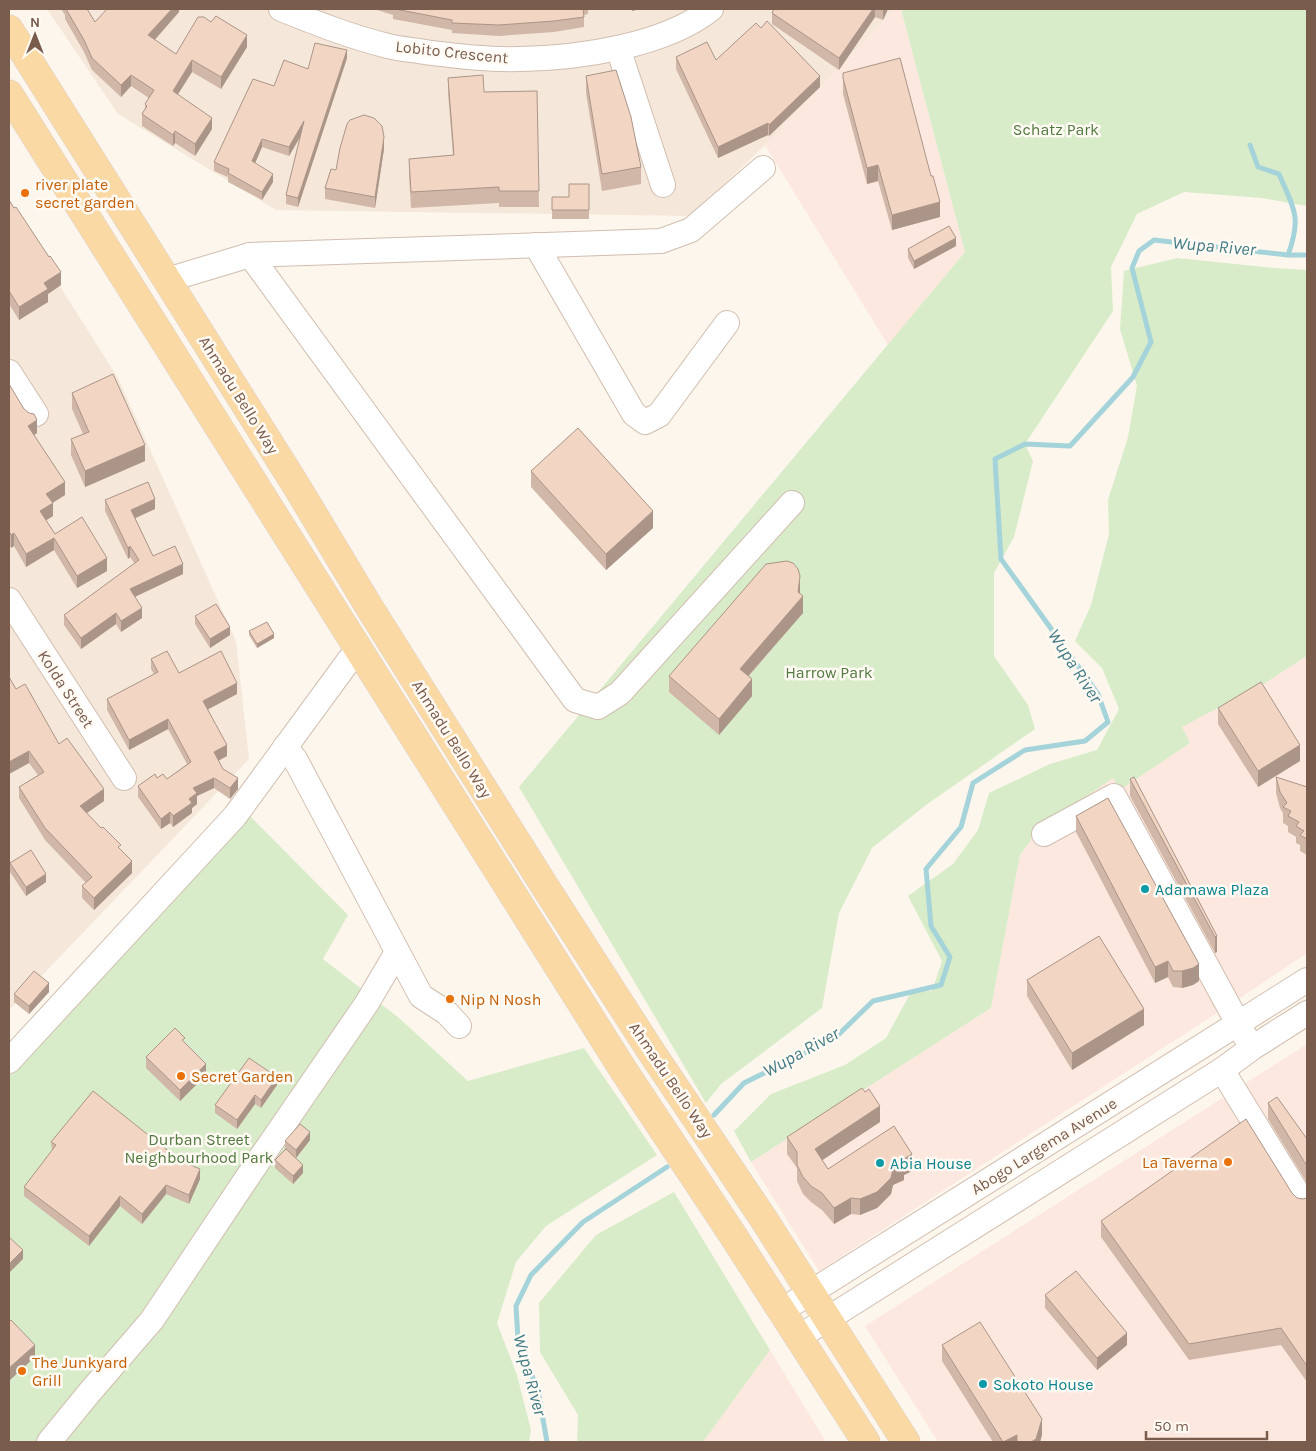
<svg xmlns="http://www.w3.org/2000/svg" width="1316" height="1451" viewBox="0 0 1316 1451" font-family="Karla,sans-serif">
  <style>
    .residential { fill: #f5e8da }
    .commercial { fill: #fde8e0 }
    .green { fill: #d8ecc9 }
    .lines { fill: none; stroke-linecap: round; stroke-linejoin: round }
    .stream { stroke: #a5d3da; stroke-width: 5 }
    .minor-casing { stroke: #d1beb0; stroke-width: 26 }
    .major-casing { stroke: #dad1cd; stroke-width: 29 }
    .minor { stroke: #fff; stroke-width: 24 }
    .major { stroke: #fbd9a5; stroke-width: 28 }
    .wall { fill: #d1b7a8 }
    .shaded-wall { fill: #aa9588 }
    .building { fill: #f3d5c3; stroke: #aa9588 }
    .food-dot { fill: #e8710a; stroke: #fffaf3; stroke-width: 2 }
    .culture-dot { fill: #0f9aa8; stroke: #fffaf3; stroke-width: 2 }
    .labels { text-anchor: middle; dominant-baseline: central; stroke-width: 5; stroke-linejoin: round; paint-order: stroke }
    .street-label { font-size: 16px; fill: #7a5c4d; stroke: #fffaf3 }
    .park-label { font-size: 16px; fill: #537a41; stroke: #fffaf3 }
    .food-label { font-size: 16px; fill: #c56008; stroke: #fffaf3; text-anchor: start }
    .culture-label { font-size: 16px; fill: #0d838f; stroke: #fffaf3; text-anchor: start }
    .water-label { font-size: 18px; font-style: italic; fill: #437c86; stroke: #fffaf3 }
  </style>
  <rect width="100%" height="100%" fill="#fdf6ec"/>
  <!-- residential -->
  <g class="residential">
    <polygon points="47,9 895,9 765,145 691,216 276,210 118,114"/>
    <polygon points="9,206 118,378 236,641 249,759 9,1010"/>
  </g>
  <!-- commercial -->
  <g class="commercial">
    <polygon points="895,9 901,9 965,252 888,345 765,145"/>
    <polygon points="1307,656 1307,953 1237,1000 819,1271 751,1162 991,1008 1020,855 1039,828 1113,778 1120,789 1190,743 1181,727 1265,683"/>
    <polygon points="1307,1044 1307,1442 938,1442 865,1326"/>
    <polygon points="770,1350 826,1442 703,1442"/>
  </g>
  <!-- green -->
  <g class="green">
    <polygon points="901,9 1307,9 1307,206 1262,198 1184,192 1137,214 1111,267 1113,311 1025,444 1033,461 1014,537 994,573 994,656 1028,705 1035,729 926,805 872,848 839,913 822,1008 721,1084 706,1103 519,787 965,252"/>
    <polygon points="1177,258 1274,268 1307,270 1307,656 1265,683 1182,727 1190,743 1120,790 1113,778 1039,829 1020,855 991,1008 751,1162 734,1131 771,1094 845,1065 886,1038 911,992 932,991 942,961 908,896 953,864 978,830 989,793 1050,764 1097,750 1119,709 1102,668 1075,641 1091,605 1109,534 1108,500 1128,437 1137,386 1120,329 1124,271"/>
    <polygon points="246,812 348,915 323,959 399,1018 468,1081 584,1048 657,1155 546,1226 516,1262 497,1323 517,1375 531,1430 529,1442 9,1442 9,1076"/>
    <polygon points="674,1192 770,1350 703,1442 577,1442 578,1415 540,1352 539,1303 596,1235"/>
  </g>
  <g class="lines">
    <!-- stream -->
    <g class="stream">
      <path d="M1250 145 1258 167 1279 174C1294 209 1302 217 1288 255"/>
      <polyline points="714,1115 744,1083 835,1038 873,1001 941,985 950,957 931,926 926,869 961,827 973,783 1025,750 1085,741 1108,722 1098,694 1001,559 995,459 1025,444 1070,446 1133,377 1151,342 1132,268 1139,251 1154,240 1288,255 1307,255"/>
      <polyline points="547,1442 538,1391 518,1340 516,1306 531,1275 583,1222 667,1167"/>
    </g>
    <!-- minor casing -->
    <g class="minor-casing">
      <g id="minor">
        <path d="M281 9C316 23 351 37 388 46 400 49 413 50 425 52 457 56 488 60 520 59 579 58 664 46 711 9"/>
        <polyline points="618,48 663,185"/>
        <polyline points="536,245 634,414 645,422 659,415 727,323"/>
        <polyline points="250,255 575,700 598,707 620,693 792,503"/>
        <polyline points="167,280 250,255 661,241 691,230 763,168"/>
        <polyline points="9,372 36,414"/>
        <polyline points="9,600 124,778"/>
        <polyline points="285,747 295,759 421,996 447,1013 459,1026"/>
        <polyline points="1044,834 1114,796 1246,1038"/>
        <polyline points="9,1061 235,816 358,648"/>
        <polyline points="1222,1070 1303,1202"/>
        <polyline points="781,1311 1307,980"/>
        <polyline points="799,1337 1222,1070 1252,1048 1307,1013"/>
        <polyline points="49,1442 89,1393 152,1320 255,1166 367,1003 397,952"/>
      </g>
    </g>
    <!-- major casing -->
    <g class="major-casing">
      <g id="major">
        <polyline points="9,29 167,280 297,487 371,610 544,885 652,1053 763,1218 906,1442"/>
        <polyline points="9,94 624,1071 734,1237 866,1442"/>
      </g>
    </g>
    <!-- minor -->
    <use href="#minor" class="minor"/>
    <!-- major -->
    <use href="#major" class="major"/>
  </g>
  <!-- wall -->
  <g class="wall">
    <polygon points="61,9 87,9 95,22 179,9 179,12 155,40 176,54 247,47 221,89 192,72 178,94 212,129 195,156 175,143 173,146 142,126 142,114 145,110 145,104 149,98 131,86 121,97 92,70 84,52 65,19 65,15"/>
    <polygon points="374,9 588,9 588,14 584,15 584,27 554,32 499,36 452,33 452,30 393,19 393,15"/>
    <polygon points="774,9 888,9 883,20 875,17 839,70 772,24 772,13"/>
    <polygon points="676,57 716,60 820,87 769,136 768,135 718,158 676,69"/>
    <polygon points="347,58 298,207 286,204 286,195 301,136 289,156 262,147 255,163 273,182 262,200 228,182 228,177 214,171 214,162 274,86"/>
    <polygon points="843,73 931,176 940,217 892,230 878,181 867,184 843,94"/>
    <polygon points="586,76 641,167 641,184 602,191 586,93"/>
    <polygon points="448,78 484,92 537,91 539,207 499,207 499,203 411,208 409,175 409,159 453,155 448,94"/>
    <polygon points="384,149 375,208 325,199 325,188 336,170"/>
    <polygon points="589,184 589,219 552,219 552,197 569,197"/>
    <polygon points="9,200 61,285 48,294 48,302 19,320 9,304"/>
    <polygon points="956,246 914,269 908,258 908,249"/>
    <polygon points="9,384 37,433 34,435 65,495 52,503 53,516 46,520 55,534 107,571 77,588 54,550 26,567 14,546 11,548 9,544"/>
    <polygon points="72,393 145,461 85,487 71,455 71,439 83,434 72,409"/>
    <polygon points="531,471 653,528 606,570 531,487"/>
    <polygon points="105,500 155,509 135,518 153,556 183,574 135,597 142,618 121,632 116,624 81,649 64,625 64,615 135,564 130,557 128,559 105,511"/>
    <polygon points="799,593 803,613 749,676 752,696 719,735 669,692 669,676"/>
    <polygon points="195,616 230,635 210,648 195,624"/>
    <polygon points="249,631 274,638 257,648 249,635"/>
    <polygon points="151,659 179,673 237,694 208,709 227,756 218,761 223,769 238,789 230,799 214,788 197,796 197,804 192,808 192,813 173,827 170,823 161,829 138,797 138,786 157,778 167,779 187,764 168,729 129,750 107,710 107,699 154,674 151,669"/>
    <polygon points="9,677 16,689 104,801 86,813 121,850 132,873 94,910 82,898 82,886 86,883 45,840 19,798 19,787 38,775 29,763 9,774"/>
    <polygon points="1218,708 1300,761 1258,787 1218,724"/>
    <polygon points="1276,777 1307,787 1307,860 1307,855 1300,851 1300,845 1296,843 1296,837 1288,832 1288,826 1283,823 1283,813 1280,808 1276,793"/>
    <polygon points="1130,779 1217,936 1217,952 1215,953 1130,796"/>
    <polygon points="1076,816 1199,981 1193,985 1182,988 1173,987 1168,977 1155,983 1076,832"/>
    <polygon points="10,863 46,882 26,896 10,872"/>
    <polygon points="1027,980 1144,1025 1072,1070 1027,996"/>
    <polygon points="49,992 29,1014 14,1002 14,994"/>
    <polygon points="185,1043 206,1075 180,1101 146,1068 146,1057"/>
    <polygon points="277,1085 261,1108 255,1104 237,1129 215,1113 215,1105"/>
    <polygon points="1268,1103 1307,1139 1307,1183 1268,1119"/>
    <polygon points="880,1122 822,1160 828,1169 912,1171 904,1175 904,1180 893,1185 891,1194 877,1208 860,1215 851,1214 834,1224 822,1210 811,1202 803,1194 797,1181 797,1168 787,1154 787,1137"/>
    <polygon points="310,1140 296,1158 303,1173 293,1184 275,1168 275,1160 285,1149 285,1141"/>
    <polygon points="51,1142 200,1179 189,1204 166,1194 142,1224 120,1206 89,1246 24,1196 24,1187 52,1151"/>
    <polygon points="1292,1193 1297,1198 1303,1199 1307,1198 1307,1382 1281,1345 1189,1360 1101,1237 1101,1221"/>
    <polygon points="1045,1295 1127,1345 1097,1370 1045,1308"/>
    <polygon points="942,1345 1042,1435 1040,1442 993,1442 942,1361"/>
  </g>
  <!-- shaded-wall -->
  <g class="shaded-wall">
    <polygon points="172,9 179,9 179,12 148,47 148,35"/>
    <polygon points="632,9 641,9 632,11"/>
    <polygon points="873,9 875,9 875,17 839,70 839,58"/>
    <polygon points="883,9 888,9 883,20"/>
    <polygon points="247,35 247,47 221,89 221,77"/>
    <polygon points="347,50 347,58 298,207 298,198"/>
    <polygon points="192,60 192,72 173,102 173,91"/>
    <polygon points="131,75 131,86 121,97 121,85"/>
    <polygon points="820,76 820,87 769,136 769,125"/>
    <polygon points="212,118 212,129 195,156 195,144"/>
    <polygon points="304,121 304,130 289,156 289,147"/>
    <polygon points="768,123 768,135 718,158 718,147"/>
    <polygon points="175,131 175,143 173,146 173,135"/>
    <polygon points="384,137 384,149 375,208 375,197"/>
    <polygon points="262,139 262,147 252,170 252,161"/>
    <polygon points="878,165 878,181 867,184 867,168"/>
    <polygon points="273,174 273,182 262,200 262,192"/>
    <polygon points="940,202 940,217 892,230 892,215"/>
    <polygon points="956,238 956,246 914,269 914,261"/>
    <polygon points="61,272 61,285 48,294 48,302 19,320 19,307 44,283"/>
    <polygon points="37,420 37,433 28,439 28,426"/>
    <polygon points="145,445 145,461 85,487 85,471"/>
    <polygon points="65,482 65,495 46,507 46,494"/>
    <polygon points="155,499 155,509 131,520 131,510"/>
    <polygon points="53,503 53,516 40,524 40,511"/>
    <polygon points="653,511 653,528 606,570 606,554"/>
    <polygon points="14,533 14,546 11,548 11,535"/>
    <polygon points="54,538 54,550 26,567 26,554"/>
    <polygon points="130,546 130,557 128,559 128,548"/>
    <polygon points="107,558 107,571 77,588 77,576"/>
    <polygon points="183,564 183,574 130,599 130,589"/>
    <polygon points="800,576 800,592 798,602 803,596 803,613 740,685 740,669 798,592"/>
    <polygon points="142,608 142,618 121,632 121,621"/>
    <polygon points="116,613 116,624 81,649 81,638"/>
    <polygon points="230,627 230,635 210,648 210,639"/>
    <polygon points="274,634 274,638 257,648 257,644"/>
    <polygon points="752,679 752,696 719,735 719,719"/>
    <polygon points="237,683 237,694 203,712 203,701"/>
    <polygon points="168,719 168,729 129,750 129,740"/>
    <polygon points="227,745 227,756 214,763 214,752"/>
    <polygon points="1300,745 1300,761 1258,787 1258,771"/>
    <polygon points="29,751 29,763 9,774 9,762"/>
    <polygon points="214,778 214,788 197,796 197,804 192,808 192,813 173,827 173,816 189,799 193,788"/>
    <polygon points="238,778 238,789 230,799 230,788"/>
    <polygon points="104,789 104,801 80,818 80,806"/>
    <polygon points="170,812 170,823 161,829 161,819"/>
    <polygon points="132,861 132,873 94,910 94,898"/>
    <polygon points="46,874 46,882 26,896 26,887"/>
    <polygon points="1217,936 1217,952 1215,953 1215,937"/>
    <polygon points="1168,961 1168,977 1155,983 1155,967"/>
    <polygon points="1199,964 1199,981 1193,985 1182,988 1182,971"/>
    <polygon points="49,983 49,992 29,1014 29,1006"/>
    <polygon points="1144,1009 1144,1025 1072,1070 1072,1053"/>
    <polygon points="206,1064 206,1075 180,1101 180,1090"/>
    <polygon points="277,1077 277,1085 261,1108 261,1100"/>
    <polygon points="255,1095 255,1104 237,1129 237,1120"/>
    <polygon points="880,1106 880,1122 815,1165 815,1149"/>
    <polygon points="310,1132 310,1140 296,1158 296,1150"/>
    <polygon points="912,1154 912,1171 904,1175 904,1180 893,1185 891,1194 877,1208 860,1215 860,1199 893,1169 902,1160"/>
    <polygon points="303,1165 303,1173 293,1184 293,1176"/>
    <polygon points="200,1169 200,1179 189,1204 189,1195"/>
    <polygon points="166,1185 166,1194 142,1224 142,1214"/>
    <polygon points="120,1196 120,1206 89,1246 89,1236"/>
    <polygon points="851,1198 851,1214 834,1224 834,1208"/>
    <polygon points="23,1250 23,1259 9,1273 9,1264"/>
    <polygon points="1127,1333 1127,1345 1097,1370 1097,1358"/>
    <polygon points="35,1345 35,1357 9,1381 9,1368"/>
    <polygon points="1042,1419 1042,1435 1040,1442 1031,1442"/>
    <polygon points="1017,1435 1017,1442 1004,1442"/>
  </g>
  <!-- building -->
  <g class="building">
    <polygon points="66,9 87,9 95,22 107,9 172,9 148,35 176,54 198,17 204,17 211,22 216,16 247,35 221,77 192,60 173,91 212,118 195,144 175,131 173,135 142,114 147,106 145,104 154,90 131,75 121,85 92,58 84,40"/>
    <polygon points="395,9 583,9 584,17 554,21 499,25 452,23 452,20"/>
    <polygon points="774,9 873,9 839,58 772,13"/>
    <polygon points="767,21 820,76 769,125 768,123 718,147 676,57 707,42 716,60 756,23 761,28"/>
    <polygon points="315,43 347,50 298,198 286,195 304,121 289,147 262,139 252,161 273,174 262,192 228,173 229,169 214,162 253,79 274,86 284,60 308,69"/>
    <polygon points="900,58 931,176 933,176 940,202 892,215 878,165 867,168 843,78 843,73"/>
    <polygon points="616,70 631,117 641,167 602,174 586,76"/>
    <polygon points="483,75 484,92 537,91 539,191 499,191 499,187 411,192 409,159 454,155 448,78"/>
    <polygon points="364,115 374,118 382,126 384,137 375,197 325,188 331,169 336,170 340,148 347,124 350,120"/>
    <polygon points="569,184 589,184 589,210 552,210 552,197 569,197"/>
    <polygon points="9,200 14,208 16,207 49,257 50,256 61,272 44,283 48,289 19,307 9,291"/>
    <polygon points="949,226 956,238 914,261 908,249"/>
    <polygon points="113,374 145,445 85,471 71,439 89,432 72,393"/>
    <polygon points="9,384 24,409 29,413 34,414 37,420 28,426 65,482 46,494 53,503 40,511 55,534 82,517 107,558 77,576 54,538 26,554 14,533 11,535 9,531"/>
    <polygon points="578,428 653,511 606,554 531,471"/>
    <polygon points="148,482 155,499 131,510 153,556 175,546 183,564 130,589 142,608 121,621 116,613 81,638 64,615 139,560 130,546 128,548 105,500"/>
    <polygon points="787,561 793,563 798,569 800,576 798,592 803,596 740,669 752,679 719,719 669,676 766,564"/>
    <polygon points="216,604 230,627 210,639 195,616"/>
    <polygon points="267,622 274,634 257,644 249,631"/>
    <polygon points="167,651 179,673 221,651 237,683 203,701 227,745 214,752 223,769 238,778 230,788 214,778 193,788 197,793 189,799 192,803 173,816 170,812 161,819 138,786 155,774 157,778 163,774 167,779 191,762 168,719 129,740 107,699 158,672 151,659"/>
    <polygon points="9,677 16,689 25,684 59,744 67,738 104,789 80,806 101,828 103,827 121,845 118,847 132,861 94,898 82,886 92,877 45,828 19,787 44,772 29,751 9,762"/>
    <polygon points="1261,682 1300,745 1258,771 1218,708"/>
    <polygon points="1134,777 1217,936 1215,937 1130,779"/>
    <polygon points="1276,777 1307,787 1307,839 1300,835 1304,831 1296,826 1299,822 1288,816 1291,811 1283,807 1287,803 1280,792"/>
    <polygon points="1108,798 1199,964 1193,968 1182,971 1173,971 1168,961 1155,967 1076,816"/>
    <polygon points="31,850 46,874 26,887 10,863"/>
    <polygon points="1099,936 1144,1009 1072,1053 1027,980"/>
    <polygon points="34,971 49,983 29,1006 14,994"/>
    <polygon points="175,1028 185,1038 182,1040 206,1064 180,1090 146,1057"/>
    <polygon points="249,1058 277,1077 261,1100 255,1095 237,1120 215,1105"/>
    <polygon points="862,1088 865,1092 869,1089 880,1106 815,1149 828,1169 894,1126 912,1154 902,1160 904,1163 893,1169 891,1178 877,1192 860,1199 851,1198 834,1208 822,1193 811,1186 803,1177 797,1165 797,1152 787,1137"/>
    <polygon points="93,1091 181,1161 200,1169 189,1195 166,1185 142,1214 120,1196 89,1236 24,1187 56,1145 51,1142"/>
    <polygon points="1277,1097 1307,1139 1307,1166 1268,1103"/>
    <polygon points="1246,1119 1292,1193 1297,1198 1303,1199 1307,1198 1307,1366 1281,1328 1189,1344 1101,1221"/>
    <polygon points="300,1124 310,1132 296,1150 285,1141"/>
    <polygon points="286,1149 303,1165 293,1176 275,1160"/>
    <polygon points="9,1237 23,1250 9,1264"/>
    <polygon points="1076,1271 1127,1333 1097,1358 1045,1295"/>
    <polygon points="11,1320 35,1345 9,1368 9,1322"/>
    <polygon points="980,1322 1042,1419 1036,1439 1031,1442 1017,1442 1017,1435 1003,1442 942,1345"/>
  </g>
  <!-- markers -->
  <g class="food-dot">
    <circle cx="25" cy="193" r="5"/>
    <circle cx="450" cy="999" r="5"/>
    <circle cx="181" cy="1076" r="5"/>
    <circle cx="1228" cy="1162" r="5"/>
    <circle cx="22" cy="1371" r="5"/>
  </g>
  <g class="culture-dot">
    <circle cx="1145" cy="889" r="5"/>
    <circle cx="880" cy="1163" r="5"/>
    <circle cx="983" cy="1384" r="5"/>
  </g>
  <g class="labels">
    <!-- street labels -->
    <g class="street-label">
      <text transform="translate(452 52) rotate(6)">Lobito Crescent</text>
      <text transform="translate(239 395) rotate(58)">Ahmadu Bello Way</text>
      <text transform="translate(66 689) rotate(57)">Kolda Street</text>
      <text transform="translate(452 739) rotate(58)">Ahmadu Bello Way</text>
      <text transform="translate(671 1080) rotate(56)">Ahmadu Bello Way</text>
      <text transform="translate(1044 1146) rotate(-32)">Abogo Largema Avenue</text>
    </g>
    <!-- park labels -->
    <g class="park-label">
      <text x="1056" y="129">Schatz Park</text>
      <text x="829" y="672">Harrow Park</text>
      <text x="199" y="1139">Durban Street<tspan x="199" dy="18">Neighbourhood Park</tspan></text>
    </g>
    <!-- food labels -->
    <g class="food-label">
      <text x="35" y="184">river plate<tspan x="35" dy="18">secret garden</tspan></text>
      <text x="460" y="999">Nip N Nosh</text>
      <text x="191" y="1076">Secret Garden</text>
      <text x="1218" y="1162" text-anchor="end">La Taverna</text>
      <text x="32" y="1362">The Junkyard<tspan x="32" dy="18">Grill</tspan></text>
    </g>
    <!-- culture labels -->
    <g class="culture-label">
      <text x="1155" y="889">Adamawa Plaza</text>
      <text x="890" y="1163">Abia House</text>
      <text x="993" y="1384">Sokoto House</text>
    </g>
    <!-- water labels -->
    <g class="water-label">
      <text transform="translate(1214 246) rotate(5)">Wupa River</text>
      <text transform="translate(1075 666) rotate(57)">Wupa River</text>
      <text transform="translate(801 1052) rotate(-29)">Wupa River</text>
      <text transform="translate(530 1375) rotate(75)">Wupa River</text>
    </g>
  </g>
  <!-- border -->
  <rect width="1316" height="1451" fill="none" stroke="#7a5c4d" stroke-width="20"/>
  <!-- north arrow -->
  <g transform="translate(35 35)" stroke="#fffaf3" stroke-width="4" paint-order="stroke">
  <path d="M0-4L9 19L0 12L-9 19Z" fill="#7a5c4d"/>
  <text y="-8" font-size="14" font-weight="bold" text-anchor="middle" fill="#7a5c4d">N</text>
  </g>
  <!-- scale -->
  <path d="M1146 1431v8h121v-8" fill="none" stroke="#7a5c4d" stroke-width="2.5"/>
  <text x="1154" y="1431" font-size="15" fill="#7a5c4d" stroke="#fffaf3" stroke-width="4" paint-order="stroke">50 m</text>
</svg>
